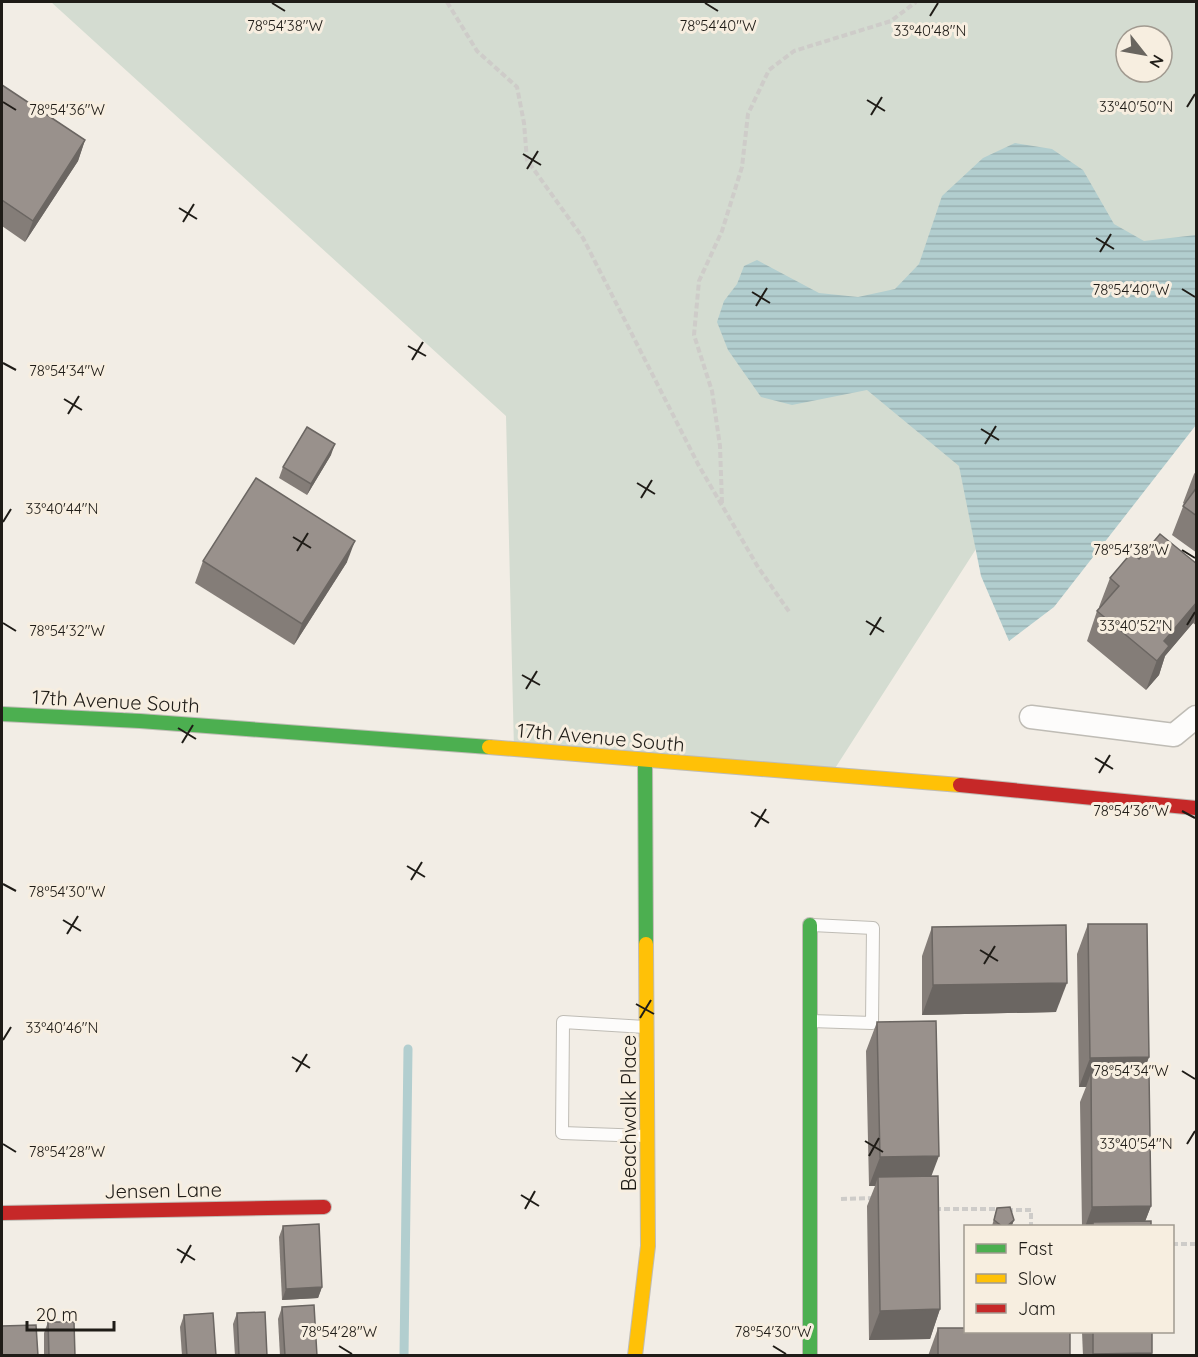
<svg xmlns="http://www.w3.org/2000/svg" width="1198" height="1357" viewBox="0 0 1198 1357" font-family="Quicksand,sans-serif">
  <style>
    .green { fill: #d4dcd1; fill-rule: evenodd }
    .water { fill: url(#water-rules) }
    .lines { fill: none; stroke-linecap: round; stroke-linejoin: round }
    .stream { stroke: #b2cecf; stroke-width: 9 }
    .lane-casing { stroke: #bfbcb5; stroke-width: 14 }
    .street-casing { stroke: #bfbcb5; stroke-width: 25 }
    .fast-casing { stroke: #bfbcb5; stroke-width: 16 }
    .slow-casing { stroke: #bfbcb5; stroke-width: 16 }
    .jam-casing { stroke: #bfbcb5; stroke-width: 16 }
    .path { stroke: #ceccc9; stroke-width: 4; stroke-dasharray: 6 3; stroke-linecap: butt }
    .lane { stroke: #fdfcfb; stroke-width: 12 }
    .street { stroke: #fdfcfb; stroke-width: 22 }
    .fast { stroke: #4caf50; stroke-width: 14 }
    .slow { stroke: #ffc107; stroke-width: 14 }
    .jam { stroke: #c62828; stroke-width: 14 }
    .wall { fill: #847d78 }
    .shaded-wall { fill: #6b6662 }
    .building { fill: #99918c; stroke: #6b6662; stroke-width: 1.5 }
    .ticks { fill: none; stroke: #1f1c17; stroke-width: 2 }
    .labels { text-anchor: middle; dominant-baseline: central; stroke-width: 6; stroke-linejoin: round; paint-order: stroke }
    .street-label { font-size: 20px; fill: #1f1c17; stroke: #f7eee0 }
    .ticks-label { font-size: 15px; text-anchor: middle; fill: #1f1c17; stroke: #f7eee0; stroke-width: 6; stroke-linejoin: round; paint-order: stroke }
  </style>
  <defs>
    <pattern id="water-rules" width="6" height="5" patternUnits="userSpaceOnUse" patternTransform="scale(1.5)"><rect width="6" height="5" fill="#b2cecf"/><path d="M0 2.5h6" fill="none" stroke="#99b0b1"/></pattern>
  </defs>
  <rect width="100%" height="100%" fill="#f2ede5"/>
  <!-- green -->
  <path class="green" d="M51 2H1196V255H1165L832 773 514 750 506 416ZM1126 36H1162V72H1126Z"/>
  <!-- water -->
  <polygon class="water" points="1015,143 1052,149 1083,170 1114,224 1144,241 1196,235 1196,425 1054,607 1009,641 981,576 959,466 867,390 792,405 761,397 728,350 717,322 724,301 737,284 744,266 757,260 819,293 858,297 895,289 919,264 942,196 983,158"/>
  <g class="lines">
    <!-- stream -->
    <polyline class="stream" points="404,1356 408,1049"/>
    <!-- lane casing -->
    <g class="lane-casing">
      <g id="lane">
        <polyline points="811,1021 872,1023 873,928 812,925"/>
        <polyline points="645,1027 563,1022 562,1133 646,1136"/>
      </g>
    </g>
    <!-- street casing -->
    <g class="street-casing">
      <polyline id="street" points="1031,717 1174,735 1196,717"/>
    </g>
    <!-- fast casing -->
    <g class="fast-casing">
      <g id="fast">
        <polyline points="2,714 140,721 489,747"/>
        <polyline points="645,761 646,944"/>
        <polyline points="810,925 810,1356"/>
      </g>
    </g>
    <!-- slow casing -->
    <g class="slow-casing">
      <g id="slow">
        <polyline points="489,747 960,785"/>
        <polyline points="635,1356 648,1246 646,944"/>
      </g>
    </g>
    <!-- jam casing -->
    <g class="jam-casing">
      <g id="jam">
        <polyline points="960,785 1196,808"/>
        <polyline points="2,1213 324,1207"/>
      </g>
    </g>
    <!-- path -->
    <g class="path">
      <polyline points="447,2 477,51 517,87 524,123 527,160 583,238 699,466 758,567 790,613"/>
      <polyline points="722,503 720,446 712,391 694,335 699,281 722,231 742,167 748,114 769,70 794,51 891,21 916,2"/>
      <polyline points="841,1199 875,1198"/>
      <polyline points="935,1209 1000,1209"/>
      <polyline points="1007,1210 1031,1210 1031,1226"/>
      <polyline points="1172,1244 1196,1244"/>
    </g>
    <!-- lane -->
    <use href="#lane" class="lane"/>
    <!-- street -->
    <use href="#street" class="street"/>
    <!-- fast -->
    <use href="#fast" class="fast"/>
    <!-- slow -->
    <use href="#slow" class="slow"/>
    <!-- jam -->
    <use href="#jam" class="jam"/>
  </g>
  <!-- wall -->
  <g class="wall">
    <polygon points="2,85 85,140 78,161 25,242 2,226"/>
    <polygon points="331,455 307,495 279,478 283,467"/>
    <polygon points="1197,470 1197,553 1172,535 1184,504 1183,503 1194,474"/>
    <polygon points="1139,559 1197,564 1197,626 1193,623 1165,656 1159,675 1146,690 1087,641 1097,611 1100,608 1099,607 1110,578"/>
    <polygon points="203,561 347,562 294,645 195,583"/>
    <polygon points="1088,924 1149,1057 1143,1072 1151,1206 1145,1221 1151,1227 1082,1227 1080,1102 1086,1087 1079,1087 1077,954"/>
    <polygon points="932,927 1056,1012 922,1015 922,956"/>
    <polygon points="877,1022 931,1176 940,1309 930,1339 869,1340 867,1206 875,1186 869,1186 866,1051"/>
    <polygon points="997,1208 1014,1220 1012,1225 1011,1227 993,1227 992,1226"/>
    <polygon points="283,1226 322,1287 318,1298 282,1300 279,1237"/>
    <polygon points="282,1307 317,1356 280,1356 278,1319"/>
    <polygon points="237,1313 267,1356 235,1356 233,1324"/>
    <polygon points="184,1315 216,1356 182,1356 180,1327"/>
    <polygon points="48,1322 75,1356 44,1356 44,1333"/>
    <polygon points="938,1328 1070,1356 928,1356"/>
    <polygon points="1082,1332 1152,1332 1151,1356 1083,1356"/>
  </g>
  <!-- shaded-wall -->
  <g class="shaded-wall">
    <polygon points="85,140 78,161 25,242 33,221"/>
    <polygon points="335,444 331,455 307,495 311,484"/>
    <polygon points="355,541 347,562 294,645 302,624"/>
    <polygon points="1197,602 1197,614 1193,623 1165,656 1159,675 1146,690 1164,641"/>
    <polygon points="1067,983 1056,1012 922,1015 933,985"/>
    <polygon points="1149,1057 1138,1086 1091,1073 1086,1087 1079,1087 1090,1058"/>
    <polygon points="939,1156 928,1185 878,1177 875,1186 869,1186 880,1157"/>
    <polygon points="1151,1206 1143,1227 1093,1222 1091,1227 1085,1227 1092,1207"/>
    <polygon points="1014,1220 1012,1225 1011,1227 1006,1227"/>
    <polygon points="322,1287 318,1298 282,1300 286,1289"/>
    <polygon points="940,1309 930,1339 869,1340 880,1311"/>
    <polygon points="1152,1353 1151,1356 1093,1356 1093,1354"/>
  </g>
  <!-- building -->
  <g class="building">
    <polygon points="2,85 85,140 33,221 2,200"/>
    <polygon points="307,427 335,444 311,484 283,467"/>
    <polygon points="256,478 355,541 302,624 203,561"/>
    <polygon points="1197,487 1197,516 1183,506"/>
    <polygon points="1160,534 1197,564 1197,602 1164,641 1169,646 1157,661 1097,611 1119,586 1110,578 1132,552 1139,559"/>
    <polygon points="1088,924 1147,924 1149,1057 1090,1058"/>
    <polygon points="1066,925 1067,983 933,985 932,927"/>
    <polygon points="936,1021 939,1156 880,1157 877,1022"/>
    <polygon points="1149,1072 1151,1206 1092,1207 1091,1073"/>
    <polygon points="938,1176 940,1309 880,1311 878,1177"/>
    <polygon points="1010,1207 1014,1220 1006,1227 1003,1227 994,1220 997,1208"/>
    <polygon points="1151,1221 1151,1227 1093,1227 1093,1222"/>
    <polygon points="319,1224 322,1287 286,1289 283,1226"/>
    <polygon points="314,1305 317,1356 285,1356 282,1307"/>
    <polygon points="265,1312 267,1356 239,1356 237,1313"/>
    <polygon points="213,1313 216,1356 187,1356 184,1315"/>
    <polygon points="48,1322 74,1322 75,1356 49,1356"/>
    <polygon points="36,1325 38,1356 2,1356 2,1326"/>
    <polygon points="938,1328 966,1328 966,1332 1070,1332 1070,1356 938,1356"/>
    <polygon points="1093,1332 1152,1332 1152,1353 1093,1354"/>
  </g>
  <!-- ticks -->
  <path class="ticks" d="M272 3 285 11M705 3 718 11M930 16 938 3M867 100 885 111M3 102 16 110M1187 107 1195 94M871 115 882 97M523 154 541 165M527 169 538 151M179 208 197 219M183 222 194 204M1096 238 1114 249M1100 252 1111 234M1182 289 1195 297M752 292 770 303M756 306 767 288M408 346 426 356M412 360 423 342M3 363 16 370M64 399 82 410M68 414 79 396M981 429 999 440M985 444 996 426M637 483 655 494M641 498 652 480M3 522 11 509M293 537 311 548M1182 550 1195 558M297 551 308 533M866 621 884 632M3 623 16 631M1187 625 1195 612M870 635 881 617M522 675 540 685M526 689 537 671M178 728 196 739M182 743 193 725M1095 758 1113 769M1099 773 1110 755M1182 811 1195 818M751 812 769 823M755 827 766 809M407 866 425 877M411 880 422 862M3 884 16 891M63 920 81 931M67 934 78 916M980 950 998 961M984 964 995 946M636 1004 654 1014M640 1018 651 1000M3 1040 11 1027M292 1057 310 1068M1182 1071 1195 1079M296 1072 307 1054M865 1141 883 1152M3 1144 16 1152M1187 1144 1195 1131M869 1156 879 1138M521 1195 539 1206M525 1209 535 1191M177 1249 195 1260M181 1263 191 1245M339 1346 352 1354M773 1346 786 1354"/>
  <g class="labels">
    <!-- street labels -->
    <g class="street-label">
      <text transform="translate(116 701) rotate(3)">17th Avenue South</text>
      <text transform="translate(601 737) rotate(5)">17th Avenue South</text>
      <text transform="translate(628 1113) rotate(-90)">Beachwalk Place</text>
      <text transform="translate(163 1190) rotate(-1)">Jensen Lane</text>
    </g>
  </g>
  <g class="ticks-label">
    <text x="285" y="31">78°54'38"W</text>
    <text x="718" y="31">78°54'40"W</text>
    <text x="930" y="36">33°40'48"N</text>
    <text x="1136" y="112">33°40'50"N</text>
    <text x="67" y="115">78°54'36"W</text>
    <text x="1131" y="295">78°54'40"W</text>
    <text x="67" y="376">78°54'34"W</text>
    <text x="62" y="514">33°40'44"N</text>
    <text x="1131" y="555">78°54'38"W</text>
    <text x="1136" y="631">33°40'52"N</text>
    <text x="67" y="636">78°54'32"W</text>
    <text x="1131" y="816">78°54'36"W</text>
    <text x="67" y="897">78°54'30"W</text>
    <text x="62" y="1033">33°40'46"N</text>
    <text x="1131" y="1076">78°54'34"W</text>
    <text x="1136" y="1149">33°40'54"N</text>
    <text x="67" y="1157">78°54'28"W</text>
    <text x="339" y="1337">78°54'28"W</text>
    <text x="773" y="1337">78°54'30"W</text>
  </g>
  <!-- border -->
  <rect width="1198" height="1357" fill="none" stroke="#1f1c17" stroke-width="6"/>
  <!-- legend -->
  <rect x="964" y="1225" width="210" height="108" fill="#f7eee0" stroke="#a19a90" stroke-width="1.5"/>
  <rect x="976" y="1244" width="30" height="9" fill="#4caf50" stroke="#a19a90" stroke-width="1.5"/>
  <text x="1018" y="1255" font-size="18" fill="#1f1c17">Fast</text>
  <rect x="976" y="1274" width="30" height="9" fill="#ffc107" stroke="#a19a90" stroke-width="1.5"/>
  <text x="1018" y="1285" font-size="18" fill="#1f1c17">Slow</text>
  <rect x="976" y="1304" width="30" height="9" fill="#c62828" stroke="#a19a90" stroke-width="1.5"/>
  <text x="1018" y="1315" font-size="18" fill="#1f1c17">Jam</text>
  <!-- north arrow -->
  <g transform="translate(1144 54) rotate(121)"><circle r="28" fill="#f7eee0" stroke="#a19a90" stroke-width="1.5"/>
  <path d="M0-4.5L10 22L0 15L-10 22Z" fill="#69655f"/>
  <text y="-9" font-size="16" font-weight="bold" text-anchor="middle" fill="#1f1c17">N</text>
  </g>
  <!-- scale -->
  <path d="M27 1321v9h87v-9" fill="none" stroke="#1f1c17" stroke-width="3"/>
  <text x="36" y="1321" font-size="18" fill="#1f1c17" stroke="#f7eee0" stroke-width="4.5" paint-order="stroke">20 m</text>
</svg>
